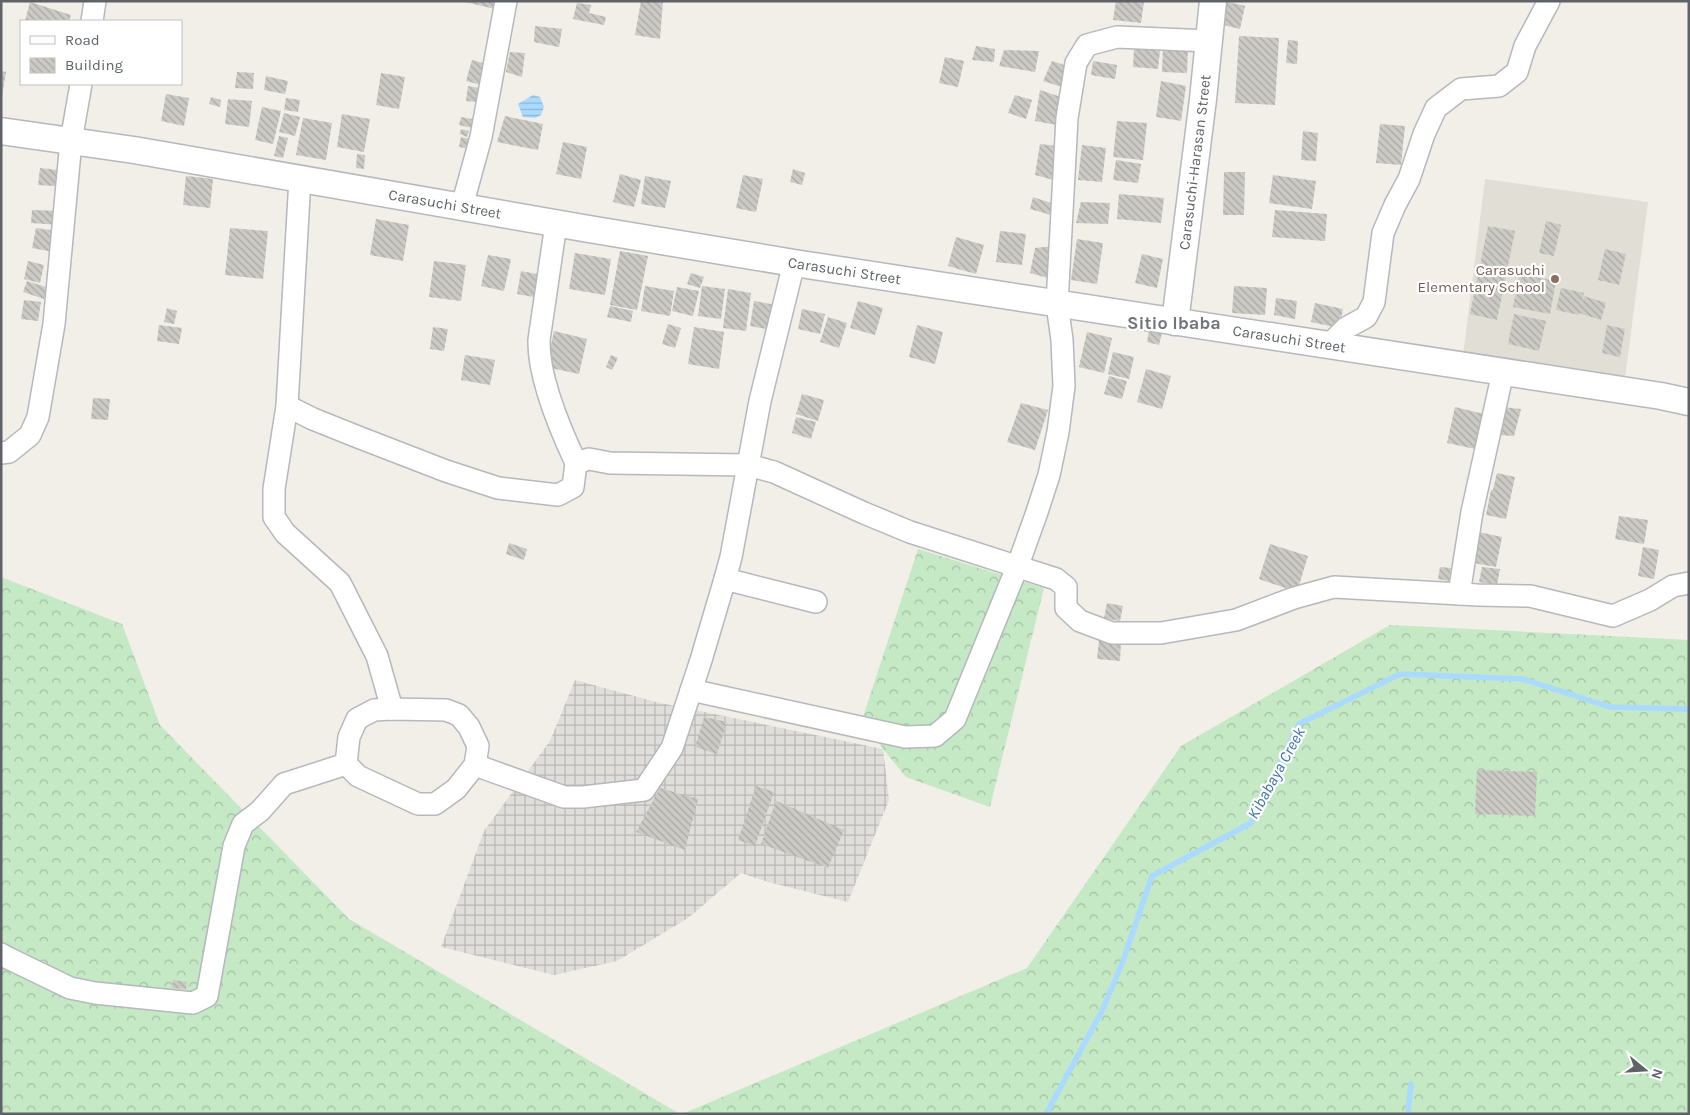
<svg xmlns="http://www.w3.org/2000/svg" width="1690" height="1115" viewBox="0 0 1690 1115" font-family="Karla,sans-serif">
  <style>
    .industrial { fill: url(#industrial-grid) }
    .education { fill: #e1ded6 }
    .forest { fill: url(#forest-crowns) }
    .water { fill: url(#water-rules) }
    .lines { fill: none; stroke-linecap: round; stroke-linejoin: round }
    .stream { stroke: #aadaff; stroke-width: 5.5 }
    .building { fill: url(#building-back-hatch) }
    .minor-casing { stroke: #b5b8bc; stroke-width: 24 }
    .tertiary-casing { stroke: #b5b8bc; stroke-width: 29 }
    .minor { stroke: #fff; stroke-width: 21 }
    .tertiary { stroke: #fff; stroke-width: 26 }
    .education-dot { fill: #8d6e63; stroke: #fff; stroke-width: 2 }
    .labels { text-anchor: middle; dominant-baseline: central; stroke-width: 4.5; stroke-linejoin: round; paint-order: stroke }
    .street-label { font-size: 15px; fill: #5f6368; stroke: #fff }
    .education-label { font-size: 15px; fill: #785e54; stroke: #fff; text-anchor: end }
    .water-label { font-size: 16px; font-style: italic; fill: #4174aa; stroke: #fff }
    .quarter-label { font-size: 18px; font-weight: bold; fill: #70757a; stroke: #fff }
  </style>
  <defs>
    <pattern id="industrial-grid" width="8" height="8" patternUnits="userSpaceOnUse" patternTransform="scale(1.25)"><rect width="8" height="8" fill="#e0deda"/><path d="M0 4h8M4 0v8" fill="none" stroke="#b9b8b5"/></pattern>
    <pattern id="forest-crowns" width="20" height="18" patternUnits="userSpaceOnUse" patternTransform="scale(1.25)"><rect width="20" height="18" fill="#c5e8c5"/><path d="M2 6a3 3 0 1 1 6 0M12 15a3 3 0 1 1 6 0" fill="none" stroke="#a3c0a4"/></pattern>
    <pattern id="water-rules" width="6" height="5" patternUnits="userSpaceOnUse" patternTransform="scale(1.25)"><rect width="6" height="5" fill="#aadaff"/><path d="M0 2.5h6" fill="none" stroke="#8eb4d2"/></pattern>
    <pattern id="building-back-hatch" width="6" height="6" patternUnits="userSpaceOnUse" patternTransform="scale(1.25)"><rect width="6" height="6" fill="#cccac5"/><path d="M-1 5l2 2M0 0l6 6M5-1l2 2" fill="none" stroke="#a9a8a4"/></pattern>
  </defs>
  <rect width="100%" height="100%" fill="#f1efe8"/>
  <!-- industrial -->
  <polygon class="industrial" points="575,680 656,702 883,749 889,800 848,902 768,882 741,873 688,918 617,961 554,975 441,947 484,831 550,741"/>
  <!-- education -->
  <polygon class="education" points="1485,179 1648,202 1625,378 1463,356"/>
  <!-- forest -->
  <g class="forest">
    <polygon points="918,549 1044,588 990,807 906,777 883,749 863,717"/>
    <polygon points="1,577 122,624 160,725 349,919 680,1114 1,1114"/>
    <polygon points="1390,625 1689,640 1689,1114 682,1114 1027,968 1181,746"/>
  </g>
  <!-- water -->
  <polygon class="water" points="533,95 540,97 544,107 541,115 535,118 523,117 518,104"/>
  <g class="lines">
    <!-- stream -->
    <g class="stream">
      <polyline points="1046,1114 1102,1011 1123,961 1152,876 1251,823 1299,724 1400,674 1523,679 1610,707 1689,709"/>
      <polyline points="1408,1114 1411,1084"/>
    </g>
  </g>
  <!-- building -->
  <g class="building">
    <polygon points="461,1 501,1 499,10"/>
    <polygon points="641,1 663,1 660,39 635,35"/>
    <polygon points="1116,1 1144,1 1141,23 1113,20"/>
    <polygon points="1224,1 1245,6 1240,29 1219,24"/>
    <polygon points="30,2 71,15 69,21 25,21"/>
    <polygon points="577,3 591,5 589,13 606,17 604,25 573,19"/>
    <polygon points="535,26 562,29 559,47 534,42"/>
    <polygon points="1239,36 1279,38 1275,105 1235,103"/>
    <polygon points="1288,40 1298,41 1297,64 1286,63"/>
    <polygon points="976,46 995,49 994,62 972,60"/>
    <polygon points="1134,48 1160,51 1158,69 1133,67"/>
    <polygon points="1163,48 1188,49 1187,73 1162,72"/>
    <polygon points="1004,50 1039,51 1035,72 999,66"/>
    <polygon points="510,52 525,53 522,77 506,72"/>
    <polygon points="945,57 964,61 958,87 939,83"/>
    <polygon points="472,60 490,65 485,86 466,81"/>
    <polygon points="1052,61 1070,67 1065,88 1043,81"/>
    <polygon points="1093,61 1117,65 1115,79 1091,75"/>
    <polygon points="1,71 6,72 2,96 1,96"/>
    <polygon points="237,72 254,73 253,89 235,88"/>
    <polygon points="381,73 405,77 399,109 376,105"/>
    <polygon points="266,76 288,81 285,94 264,90"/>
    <polygon points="1161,81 1186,86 1181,121 1156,117"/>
    <polygon points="468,86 479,88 476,102 466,101"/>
    <polygon points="1040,90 1061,97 1057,125 1035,121"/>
    <polygon points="166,94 189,98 184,126 161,121"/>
    <polygon points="1015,95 1032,100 1026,119 1008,113"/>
    <polygon points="211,97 221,100 220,107 209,104"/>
    <polygon points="286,98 300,100 298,112 284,110"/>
    <polygon points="228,99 252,101 249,127 225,124"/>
    <polygon points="262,107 281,111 273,144 255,140"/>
    <polygon points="284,113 300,117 295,136 279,132"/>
    <polygon points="342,114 370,119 364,152 337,147"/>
    <polygon points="505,116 543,124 538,150 497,142"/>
    <polygon points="461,117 478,120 476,129 459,125"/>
    <polygon points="303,118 332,123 326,160 296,155"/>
    <polygon points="1117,121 1147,123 1143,160 1113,157"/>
    <polygon points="1380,124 1405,126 1401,165 1376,163"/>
    <polygon points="461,129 469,131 467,137 460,134"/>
    <polygon points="1303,131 1318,133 1316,161 1301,160"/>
    <polygon points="279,136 288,138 283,158 274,156"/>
    <polygon points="461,137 474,140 473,149 459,147"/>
    <polygon points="563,142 587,147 581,179 556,174"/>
    <polygon points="1040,144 1058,146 1057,181 1035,175"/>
    <polygon points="1082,145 1106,148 1102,182 1078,180"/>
    <polygon points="357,154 365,155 364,169 356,168"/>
    <polygon points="1116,160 1141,164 1138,183 1113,180"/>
    <polygon points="40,168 58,170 56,186 38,185"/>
    <polygon points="793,169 805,173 802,185 790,182"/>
    <polygon points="1224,172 1245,172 1244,215 1223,215"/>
    <polygon points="620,174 641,180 634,207 613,202"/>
    <polygon points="743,175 763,179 756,212 736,208"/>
    <polygon points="1273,175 1316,181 1312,209 1269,203"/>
    <polygon points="186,176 213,179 210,208 183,205"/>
    <polygon points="645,176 671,181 665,208 641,204"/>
    <polygon points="1119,194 1164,198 1161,223 1117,219"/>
    <polygon points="1033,197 1054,204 1051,215 1030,209"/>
    <polygon points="1081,202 1110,203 1108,224 1076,223"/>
    <polygon points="32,210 61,211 60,225 31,223"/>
    <polygon points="1275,210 1327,214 1325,241 1272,237"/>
    <polygon points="376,219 409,225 403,261 370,255"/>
    <polygon points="1546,221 1561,225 1554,256 1539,253"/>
    <polygon points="1488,226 1515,231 1497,320 1470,314"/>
    <polygon points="36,228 57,231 53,252 32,248"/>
    <polygon points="230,228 268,231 263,279 225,275"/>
    <polygon points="1000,231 1026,234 1022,265 996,262"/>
    <polygon points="956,237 984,245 976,274 948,266"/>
    <polygon points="1077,239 1103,243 1097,284 1071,280"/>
    <polygon points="1053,246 1048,278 1030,273 1035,248"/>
    <polygon points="1605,249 1626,254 1619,285 1598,280"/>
    <polygon points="620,251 648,256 637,310 610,305"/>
    <polygon points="575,253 611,259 605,295 569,289"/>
    <polygon points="1142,254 1163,259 1157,288 1135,283"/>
    <polygon points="488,255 511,259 504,291 481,286"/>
    <polygon points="28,261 44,265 40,283 24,279"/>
    <polygon points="434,261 466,265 461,301 429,297"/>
    <polygon points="521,271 542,275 539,298 517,294"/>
    <polygon points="691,273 704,277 700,288 687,284"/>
    <polygon points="1519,274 1556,281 1550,314 1513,307"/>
    <polygon points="27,281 49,288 44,299 23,292"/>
    <polygon points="645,286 674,291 670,316 641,311"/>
    <polygon points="702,286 725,289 721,319 698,316"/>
    <polygon points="1234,286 1267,288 1265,315 1232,313"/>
    <polygon points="677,287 699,291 693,316 672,311"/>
    <polygon points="1561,288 1584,293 1581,305 1584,296 1606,303 1601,320 1579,313 1579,315 1556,310"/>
    <polygon points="728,289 751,293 746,331 723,328"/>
    <polygon points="1276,298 1297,301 1295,319 1274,315"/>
    <polygon points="24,300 41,302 38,321 21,319"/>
    <polygon points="754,301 777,305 772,330 750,326"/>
    <polygon points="858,301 883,308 875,335 850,328"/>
    <polygon points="1315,303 1343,309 1339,328 1311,322"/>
    <polygon points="610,306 633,311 631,322 607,317"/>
    <polygon points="167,308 177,311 174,324 164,322"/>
    <polygon points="802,309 825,314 820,334 798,329"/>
    <polygon points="1514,314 1546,321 1539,351 1508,344"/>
    <polygon points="828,317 847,323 839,348 820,342"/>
    <polygon points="668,324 681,328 675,348 662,344"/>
    <polygon points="159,325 182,328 179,344 157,341"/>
    <polygon points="917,325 943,332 935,364 909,357"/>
    <polygon points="1607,325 1625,329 1620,357 1602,353"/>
    <polygon points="433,327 448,329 444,351 430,349"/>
    <polygon points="694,327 724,332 719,369 688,364"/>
    <polygon points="1149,330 1162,333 1159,345 1147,342"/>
    <polygon points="554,331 587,339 579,374 546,367"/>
    <polygon points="1087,332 1112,338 1104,373 1079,367"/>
    <polygon points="1113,352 1134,357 1129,379 1108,374"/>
    <polygon points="465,355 495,360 490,385 461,380"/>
    <polygon points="611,355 618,358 612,370 606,367"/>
    <polygon points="1146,369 1171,376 1162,409 1137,402"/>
    <polygon points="1109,376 1127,381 1122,399 1104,394"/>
    <polygon points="802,394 824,400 818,421 796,414"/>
    <polygon points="93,398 110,399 108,420 91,419"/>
    <polygon points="1021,403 1048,410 1035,450 1007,442"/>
    <polygon points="1455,407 1488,415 1480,450 1447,443"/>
    <polygon points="1502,407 1521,409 1514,436 1498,435"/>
    <polygon points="796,417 816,422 811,439 792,433"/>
    <polygon points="1497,473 1515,477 1506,519 1486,515 1491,490 1493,490"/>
    <polygon points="1619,516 1648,520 1644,544 1615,539"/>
    <polygon points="1474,531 1502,537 1496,567 1468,562"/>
    <polygon points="509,543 527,549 524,560 506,554"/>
    <polygon points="1270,544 1308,556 1297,592 1259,579"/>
    <polygon points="1643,547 1659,550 1654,579 1638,576"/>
    <polygon points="1440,567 1451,568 1449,581 1438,579"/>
    <polygon points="1482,567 1500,569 1497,585 1479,582"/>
    <polygon points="1107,603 1123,606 1120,621 1104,618"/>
    <polygon points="1099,640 1121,642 1120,661 1097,659"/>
    <polygon points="704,717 727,722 717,754 695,747"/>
    <polygon points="1477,770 1537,772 1535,816 1475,814"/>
    <polygon points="756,786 774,792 755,846 738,840"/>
    <polygon points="660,788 698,799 685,850 636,832"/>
    <polygon points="776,801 844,830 828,868 761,844"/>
    <polygon points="173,980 187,982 186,989 172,988"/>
  </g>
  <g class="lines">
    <!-- minor casing -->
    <g class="minor-casing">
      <g id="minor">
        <polyline points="92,21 95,1"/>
        <polyline points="300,178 287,406 274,489 274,517 285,533 340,583 377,656 392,709"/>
        <polyline points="462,206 481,137 506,1"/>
        <path d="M556 224 539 340C538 378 560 429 576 463"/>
        <polyline points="1329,345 1346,328 1366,317 1374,302 1383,233 1395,205 1409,179 1424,134 1436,108 1461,89 1499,86 1517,72 1525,46 1549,1"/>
        <polyline points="287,406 313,419 358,437 446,471 498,488 558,495 573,487 576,463 589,459 610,463 748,465 774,472 864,513 910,532 1056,579 1066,587 1066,608 1080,621 1112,633 1161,633 1236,620 1294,598 1334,587 1478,595 1530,596 1613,616 1650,600 1673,586 1689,583"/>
        <polyline points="1,453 9,452 30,435 38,417 54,324 71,141 81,84"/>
        <polyline points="725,579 816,602"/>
        <polyline points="1459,594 1472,512 1503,372"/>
        <polyline points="691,690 905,737 935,736 955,719 1018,565 1037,512 1049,475 1058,432 1064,386 1062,340 1057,304 1067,118 1076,63 1087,45 1117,37 1209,41"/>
        <polygon points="392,709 446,710 459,715 469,727 478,746 475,765 456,789 435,804 418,804 358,776 346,764 349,737 357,719 374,710"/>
        <polyline points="475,765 564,797 583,797 644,790 672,748 701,660 725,579 731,557 760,401 794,263"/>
        <polyline points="1,954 8,958 70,988 95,993 193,1003 207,996 234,846 243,824 260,811 284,784 346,764"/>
      </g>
    </g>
    <!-- tertiary casing -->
    <g class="tertiary-casing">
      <g id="tertiary">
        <path id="s1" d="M1 131 134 150 589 229 794 263 1661 396 1689 402"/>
        <path id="s2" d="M1175 322 1203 99 1213 1"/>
      </g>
    </g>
    <!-- minor -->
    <use href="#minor" class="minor"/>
    <!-- tertiary -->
    <use href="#tertiary" class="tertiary"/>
  </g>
  <!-- markers -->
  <circle class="education-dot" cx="1555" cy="279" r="5"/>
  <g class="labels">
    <!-- street labels -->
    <g class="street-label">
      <text stroke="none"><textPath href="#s2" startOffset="161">Carasuchi-Harasan Street</textPath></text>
      <text stroke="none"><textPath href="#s1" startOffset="450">Carasuchi Street</textPath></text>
      <text stroke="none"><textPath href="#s1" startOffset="855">Carasuchi Street</textPath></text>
      <text stroke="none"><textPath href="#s1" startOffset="1305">Carasuchi Street</textPath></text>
    </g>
    <!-- education labels -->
    <g class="education-label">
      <text x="1545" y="270">Carasuchi<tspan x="1545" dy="17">Elementary School</tspan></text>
    </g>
    <!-- water labels -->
    <g class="water-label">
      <text transform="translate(1276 773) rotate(-61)">Kibabaya Creek</text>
    </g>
    <!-- quarter labels -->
    <g class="quarter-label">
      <text x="1174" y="323">Sitio Ibaba</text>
    </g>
  </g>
  <!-- border -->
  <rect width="1690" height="1115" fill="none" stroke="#5f6368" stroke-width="5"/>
  <!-- legend -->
  <rect x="20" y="20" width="162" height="65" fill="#ffffff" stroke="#bfc1c3"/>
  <rect x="30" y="36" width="25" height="8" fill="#ffffff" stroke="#bfc1c3"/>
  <text x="65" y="45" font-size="15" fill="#5f6368">Road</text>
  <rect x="30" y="58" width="25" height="15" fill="url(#building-back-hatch)" stroke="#bfc1c3"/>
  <text x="65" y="70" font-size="15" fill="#5f6368">Building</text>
  <!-- north arrow -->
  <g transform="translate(1645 1070) rotate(108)" stroke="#ffffff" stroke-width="4" paint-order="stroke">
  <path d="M0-4L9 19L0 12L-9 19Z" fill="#5f6368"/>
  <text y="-8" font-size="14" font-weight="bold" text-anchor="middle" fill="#5f6368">N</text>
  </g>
</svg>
